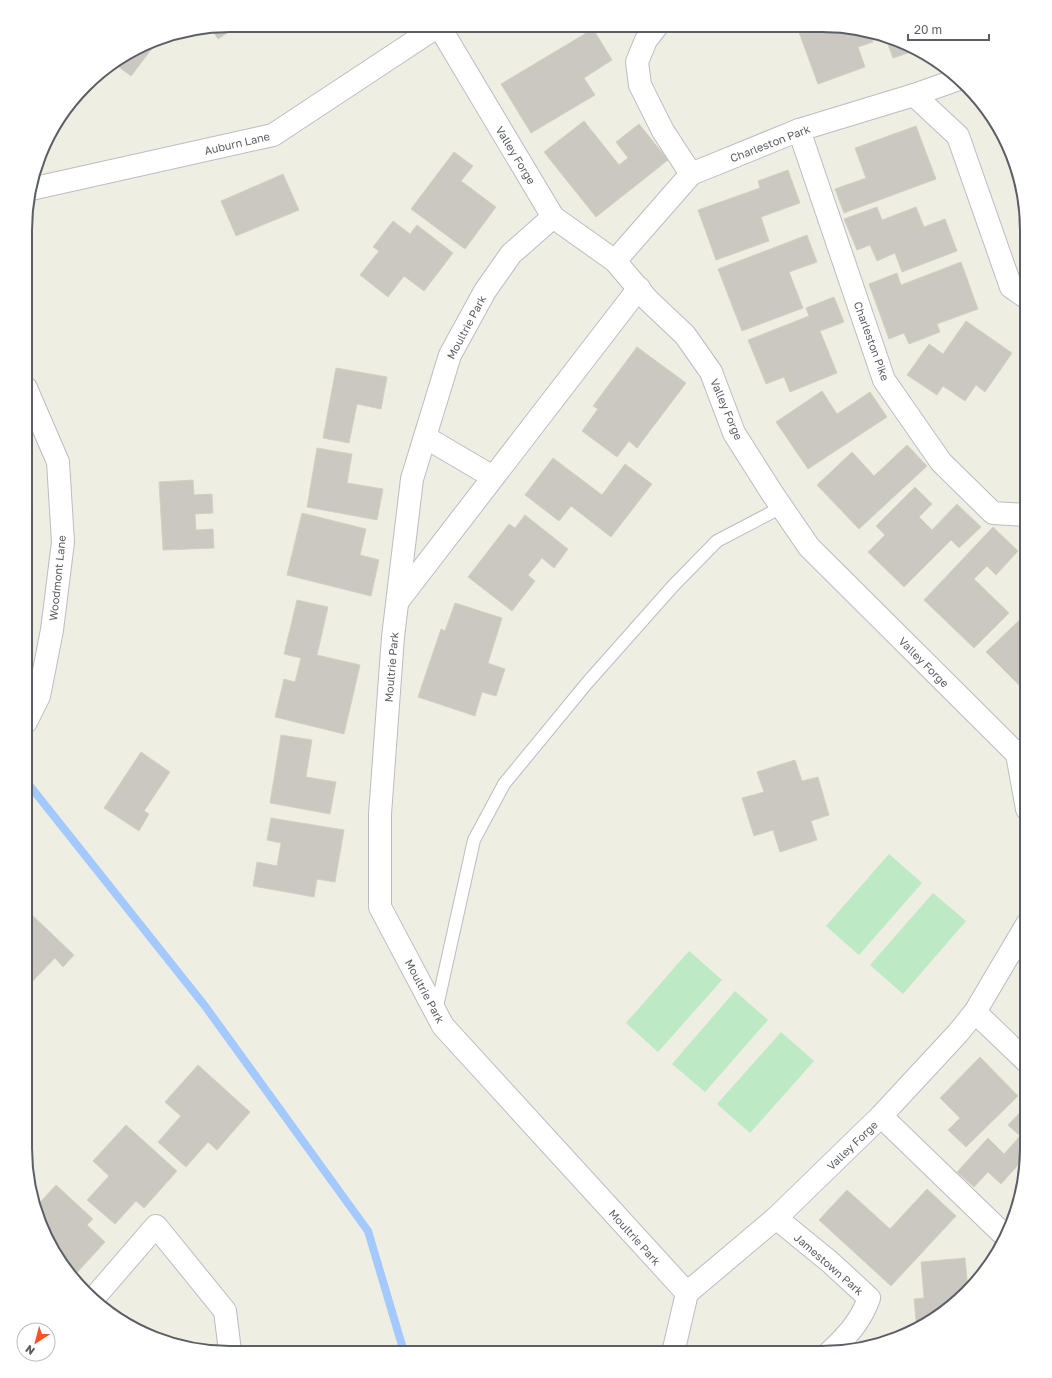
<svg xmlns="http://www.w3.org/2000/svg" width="1052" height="1378" viewBox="0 0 1052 1378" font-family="'Golos Text',sans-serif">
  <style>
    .green { fill: #bde9c4 }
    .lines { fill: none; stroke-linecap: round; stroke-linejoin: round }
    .stream { stroke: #a3c9ff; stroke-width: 8 }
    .building { fill: #cac8c0; stroke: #d4d1c1 }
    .service-casing { stroke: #bbbcc3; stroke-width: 14 }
    .minor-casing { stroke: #bbbcc3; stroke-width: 24 }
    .service { stroke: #fff; stroke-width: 12 }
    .minor { stroke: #fff; stroke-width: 22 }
    .labels { text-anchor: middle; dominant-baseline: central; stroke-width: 3.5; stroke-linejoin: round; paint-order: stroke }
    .street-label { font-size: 11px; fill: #5b5e65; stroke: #fff }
    .rim { fill: none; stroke: #5b5e65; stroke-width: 2 }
  </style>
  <rect width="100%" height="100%" fill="#efeee3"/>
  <!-- green -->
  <g class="green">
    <polygon points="889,854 922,883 859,955 826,926"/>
    <polygon points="933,893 966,921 903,994 870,965"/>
    <polygon points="689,951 722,980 658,1052 626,1023"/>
    <polygon points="735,991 768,1020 705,1092 672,1064"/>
    <polygon points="781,1032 814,1061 750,1133 717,1104"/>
  </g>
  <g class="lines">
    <!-- stream -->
    <polyline class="stream" points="26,781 205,1006 368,1231 404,1352"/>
  </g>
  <!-- building -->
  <g class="building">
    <polygon points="230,25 239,25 218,39 211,28"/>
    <polygon points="797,27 849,27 870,32 873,42 858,47 865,67 818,84"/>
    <polygon points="593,29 612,60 584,78 595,95 531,133 501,84"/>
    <polygon points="885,36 900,40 917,50 893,58"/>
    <polygon points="160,38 131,76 115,64"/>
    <polygon points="584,121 619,165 628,158 616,142 639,124 668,160 596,217 544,152"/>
    <polygon points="916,126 936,179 844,213 835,189 866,178 855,148"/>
    <polygon points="454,152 473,166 461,181 496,207 465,249 411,209"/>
    <polygon points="788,170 800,203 761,217 769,241 716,260 698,210 760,188 758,181"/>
    <polygon points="283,174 299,210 236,236 221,201"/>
    <polygon points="877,207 882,220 916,207 924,227 945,219 957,251 902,272 895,253 877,261 870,245 857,250 844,219"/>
    <polygon points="393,221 410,234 417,225 453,253 424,291 404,276 388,297 360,275 379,251 373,247"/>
    <polygon points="807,235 817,262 789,272 803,308 742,331 718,269"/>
    <polygon points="961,262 978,309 937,324 940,332 909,344 904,333 889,339 869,284 897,273 901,285"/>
    <polygon points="834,297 844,322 820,331 837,373 790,392 784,377 766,384 748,340 809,316 806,308"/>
    <polygon points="966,321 1012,353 985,392 976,385 965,401 943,386 937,395 907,375 929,344 943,354"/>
    <polygon points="637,347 686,383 637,448 629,441 617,457 582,431 598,409 593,406"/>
    <polygon points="336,368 387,377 381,409 357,404 349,443 323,438"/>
    <polygon points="822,391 837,414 870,392 887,417 808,469 776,422"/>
    <polygon points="907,445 927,466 859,529 817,485 852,452 874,476"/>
    <polygon points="317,448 352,454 347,483 383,489 377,520 307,507"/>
    <polygon points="553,458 602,495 625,464 652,484 611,537 571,506 559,521 525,495"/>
    <polygon points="193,480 194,495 212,494 213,513 195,514 196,530 213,529 214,548 163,550 159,482"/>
    <polygon points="915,487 932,504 919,517 932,530 957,504 981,527 959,548 951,540 904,587 868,552 885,535 876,526"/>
    <polygon points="302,513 366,529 360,555 379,560 371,596 287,575"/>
    <polygon points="525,515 568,549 554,568 542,558 528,575 535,581 512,611 468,577 509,524 515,528"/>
    <polygon points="993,527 1018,551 996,575 987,566 974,579 1009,613 974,648 924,600"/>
    <polygon points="297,600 328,607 317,655 360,665 344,734 275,717 284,679 295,682 301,658 284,654"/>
    <polygon points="455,603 502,618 488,663 505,669 496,696 482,692 475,716 418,697 441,629 445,631"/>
    <polygon points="1027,613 1027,691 1026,692 986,652"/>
    <polygon points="281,735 312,740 306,777 336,782 330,814 270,803"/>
    <polygon points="141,752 170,772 144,811 149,814 139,831 104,808"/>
    <polygon points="795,760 802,781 818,777 829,815 811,821 817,840 780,852 773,830 754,836 742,798 764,792 757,772"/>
    <polygon points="271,818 344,830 335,882 317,879 314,897 253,886 257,862 277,866 281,843 267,840"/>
    <polygon points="31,914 74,955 63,967 55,958 25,989 25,920"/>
    <polygon points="980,1057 1018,1096 966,1147 948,1130 960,1118 940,1098"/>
    <polygon points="198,1065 250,1112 217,1150 208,1142 186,1167 158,1142 181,1116 165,1102"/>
    <polygon points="1027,1105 1027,1162 1025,1169 1020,1163 1001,1184 988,1172 974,1187 957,1172 988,1138 1004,1154 1020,1136 1008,1125"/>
    <polygon points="126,1125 177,1171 144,1208 136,1201 115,1224 87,1200 109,1176 93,1161"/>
    <polygon points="56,1185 93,1219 87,1225 105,1242 73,1277 46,1239 35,1208"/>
    <polygon points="927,1189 956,1216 891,1286 819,1220 847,1190 890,1229"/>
    <polygon points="965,1258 968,1290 957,1302 917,1330 914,1299 924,1298 921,1262"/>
  </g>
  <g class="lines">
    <!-- service casing -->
    <g class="service-casing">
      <polyline id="service" points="436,1011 474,840 504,784 587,683 673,586 717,541 782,507"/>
    </g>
    <!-- minor casing -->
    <g class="minor-casing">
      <g id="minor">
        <polyline points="439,26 553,217 615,261 648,300 685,335 711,372 734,433 772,493 809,547 1017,754 1027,809"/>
        <polyline points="657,26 646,40 637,62 640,85 663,131 691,174"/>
        <polyline points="914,95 958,136 1011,287 1027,298"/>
        <polyline points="799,130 884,380 941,462 993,513 1027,515"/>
        <polyline points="31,189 273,135 438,26"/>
        <polyline points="553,217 511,254 485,291 450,355 412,479 393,637 380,814 380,907 443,1026 687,1293"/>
        <polyline points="615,261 691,174 799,130 914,95 959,79"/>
        <polyline points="425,437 493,477"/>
        <polyline points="398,601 639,288"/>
        <polyline points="26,722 39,696 52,630 63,542 58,462 26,388"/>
        <polyline points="975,1012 1027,1062"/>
        <polyline points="881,1116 1001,1232"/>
        <path d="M776 1218 830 1262 869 1298C861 1321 847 1336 830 1352"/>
        <polyline points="93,1299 156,1226 225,1311 230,1351"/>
        <polyline points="673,1353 687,1293 776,1218 881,1116 958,1033 975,1012 1027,924"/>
      </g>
    </g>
    <!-- service -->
    <use href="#service" class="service"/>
    <!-- minor -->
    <use href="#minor" class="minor"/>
  </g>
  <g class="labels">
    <!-- street labels -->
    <g class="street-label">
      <text transform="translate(237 143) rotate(-13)">Auburn Lane</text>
      <text transform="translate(770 143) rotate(-21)">Charleston Park</text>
      <text transform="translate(516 155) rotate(59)">Valley Forge</text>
      <text transform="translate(466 327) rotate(-62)">Moultrie Park</text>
      <text transform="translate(872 341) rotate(70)">Charleston Pike</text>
      <text transform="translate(727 409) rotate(67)">Valley Forge</text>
      <text transform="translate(57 578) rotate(-84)">Woodmont Lane</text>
      <text transform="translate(924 662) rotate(45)">Valley Forge</text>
      <text transform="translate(391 667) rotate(-85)">Moultrie Park</text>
      <text transform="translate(425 991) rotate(62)">Moultrie Park</text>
      <text transform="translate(852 1145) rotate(-44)">Valley Forge</text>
      <text transform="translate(635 1237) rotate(48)">Moultrie Park</text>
      <text transform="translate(829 1264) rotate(41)">Jamestown Park</text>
    </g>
  </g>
  <!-- crop -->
  <path d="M0 0H1052V1378H0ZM230 32H822A198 198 0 0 1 1020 230V1148A198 198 0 0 1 822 1346H230A198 198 0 0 1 32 1148V230A198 198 0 0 1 230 32Z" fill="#fff" fill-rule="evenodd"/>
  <path class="rim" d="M230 32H822A198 198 0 0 1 1020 230V1148A198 198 0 0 1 822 1346H230A198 198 0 0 1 32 1148V230A198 198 0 0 1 230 32Z"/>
  <!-- north arrow -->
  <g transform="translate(36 1342) rotate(216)"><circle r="19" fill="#ffffff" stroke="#bdbfc1"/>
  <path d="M0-3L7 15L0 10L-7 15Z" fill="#f65322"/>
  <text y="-6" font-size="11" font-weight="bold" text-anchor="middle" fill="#5b5e65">N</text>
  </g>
  <!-- scale -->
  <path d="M908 34v6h81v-6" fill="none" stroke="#5b5e65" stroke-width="2"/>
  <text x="914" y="34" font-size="12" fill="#5b5e65" stroke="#ffffff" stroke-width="3" paint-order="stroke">20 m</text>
</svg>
